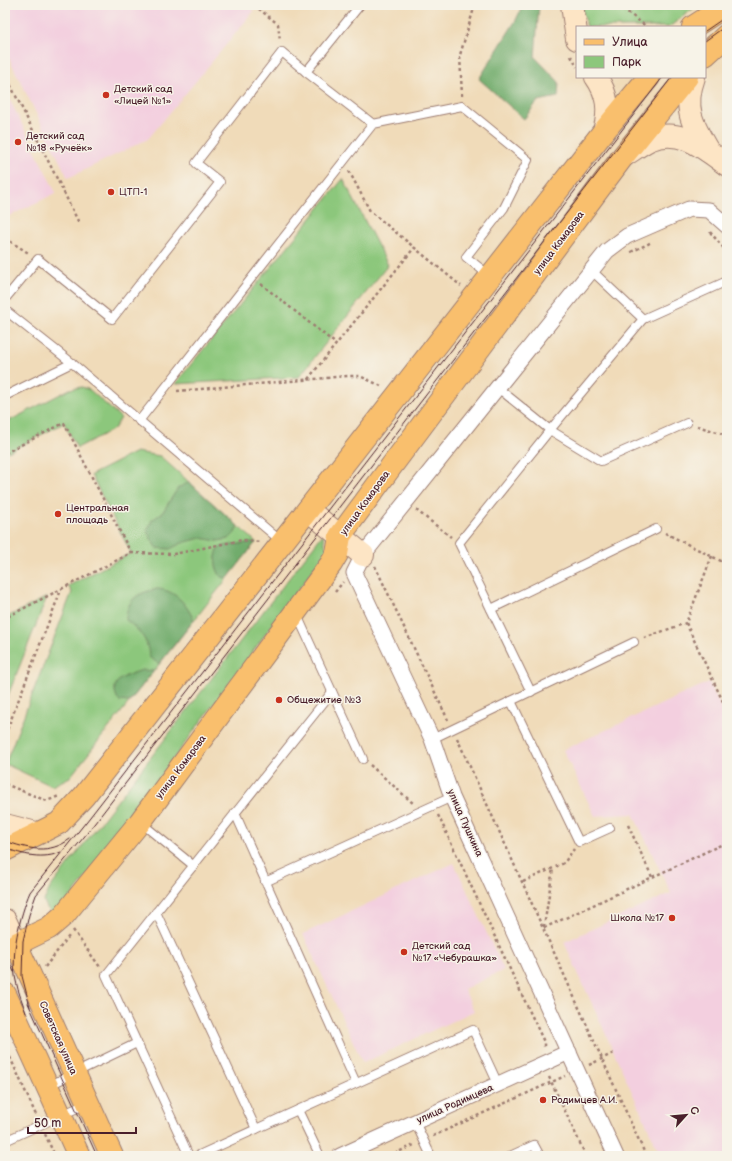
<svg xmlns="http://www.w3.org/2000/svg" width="732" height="1161" viewBox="0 0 732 1161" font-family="'Balsamiq Sans',sans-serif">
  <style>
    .built { fill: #f3cfdf }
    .green { fill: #8cc77c; stroke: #6b7354 }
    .forest { fill: #71ac6c; stroke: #5e664c }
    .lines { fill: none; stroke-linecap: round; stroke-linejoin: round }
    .lane-casing { stroke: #9d7d72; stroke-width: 10 }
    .street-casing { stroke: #9d7d72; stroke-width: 17 }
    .secondary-casing { stroke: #9d7d72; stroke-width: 24 }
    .primary-casing { stroke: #9d7d72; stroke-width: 24 }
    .path { stroke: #9d7d72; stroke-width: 2.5; stroke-dasharray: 3 3; stroke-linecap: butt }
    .lane { stroke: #fff; stroke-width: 8 }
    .street { stroke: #fff; stroke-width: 15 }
    .secondary { stroke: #fde5c5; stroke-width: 22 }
    .primary { stroke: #f9bf6d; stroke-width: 22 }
    .tram { stroke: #4a1f2b; stroke-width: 1 }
    .poi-dot { fill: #c8321e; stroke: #f7f3e8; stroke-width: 1.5 }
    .labels { text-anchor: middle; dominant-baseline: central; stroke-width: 3; stroke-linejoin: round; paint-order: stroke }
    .poi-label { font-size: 10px; fill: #4a1f2b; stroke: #f7f3e8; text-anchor: start }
    .street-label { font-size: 10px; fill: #4a1f2b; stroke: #f7f3e8 }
  </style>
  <rect width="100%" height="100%" fill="#f7f3e8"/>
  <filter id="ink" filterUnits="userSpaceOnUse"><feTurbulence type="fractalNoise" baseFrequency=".025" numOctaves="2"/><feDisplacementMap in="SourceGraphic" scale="8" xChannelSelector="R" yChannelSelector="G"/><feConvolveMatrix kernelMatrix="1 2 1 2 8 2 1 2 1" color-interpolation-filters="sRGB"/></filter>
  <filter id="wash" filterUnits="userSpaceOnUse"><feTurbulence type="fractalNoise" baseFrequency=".012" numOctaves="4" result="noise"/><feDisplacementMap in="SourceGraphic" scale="16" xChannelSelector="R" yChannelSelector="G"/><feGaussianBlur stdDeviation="0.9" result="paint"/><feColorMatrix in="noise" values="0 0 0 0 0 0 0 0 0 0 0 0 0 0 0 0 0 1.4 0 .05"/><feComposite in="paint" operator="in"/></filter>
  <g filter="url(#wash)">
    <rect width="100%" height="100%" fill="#f0dbb9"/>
    <!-- built -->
    <g class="built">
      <polygon points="5,5 247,5 254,11 148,139 68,178 5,50"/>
      <polygon points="5,90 56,193 5,218"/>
      <polygon points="709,682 727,720 727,1156 661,1156 564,942 671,893 633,814 595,816 563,750"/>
      <polygon points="454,863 504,970 464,989 474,1011 363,1063 303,934"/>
    </g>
    <!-- green -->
    <g class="green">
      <polygon points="581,5 698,5 669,27 587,27"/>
      <polygon points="343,179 388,265 299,377 175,384"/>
      <polygon points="82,387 90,390 121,418 114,429 77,448 64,423 8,452 5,447 5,423 70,389"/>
      <polygon points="136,452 160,456 256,542 70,777 52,786 5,764 72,592 68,586 131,553 91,475"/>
      <polygon points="323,534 327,551 61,911 53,914 47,908 44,901 50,888"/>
      <polygon points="47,597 5,703 5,618"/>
    </g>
    <!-- forest -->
    <g class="forest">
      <polygon points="523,5 539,5 535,57 559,82 558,97 538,101 524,119 479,79 516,20"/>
      <polygon points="189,482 238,526 235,533 229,539 217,541 201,538 182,543 170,549 156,548 147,531 152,520 162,513 178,488"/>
      <path d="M256 542 228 578 221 577C215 567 214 561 218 549L224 546Z"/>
      <path d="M157 589C176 590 186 604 194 620L159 664 149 657C148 639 140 631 126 620 127 598 138 593 157 589Z"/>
      <path d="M142 670 154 671 129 702 119 701C106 680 126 676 142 670Z"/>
    </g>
  </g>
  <g filter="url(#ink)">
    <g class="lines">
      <!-- lane casing -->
      <g class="lane-casing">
        <g id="lane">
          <polyline points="306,72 373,124"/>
          <polyline points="591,270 643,319"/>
          <polyline points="5,299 38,259 112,319 220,182 196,163 282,52 306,72 360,5"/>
          <polyline points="5,310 72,363 282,542"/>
          <polyline points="498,388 550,430 643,319 727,281"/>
          <polyline points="5,396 72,363"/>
          <polyline points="139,421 373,124 462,106 528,160 504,208 466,257 490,276"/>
          <polyline points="491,609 656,529"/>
          <polyline points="297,615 363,759"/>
          <polyline points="531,692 459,543 550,430 601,461 687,423"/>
          <polyline points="511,701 634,642"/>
          <polyline points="432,739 511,701 579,842 610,828"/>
          <polyline points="235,813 356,1083"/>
          <polyline points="140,822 194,866"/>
          <polyline points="265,882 452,797"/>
          <polyline points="156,912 256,1129"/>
          <polyline points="48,1086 137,1043"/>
          <polyline points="298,1110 320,1156"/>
          <polyline points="415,1122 431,1156"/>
          <polyline points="5,1141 88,1103"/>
          <polyline points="189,1156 106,975 332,692"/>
          <polyline points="197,1156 473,1030 498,1084"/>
          <polyline points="510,1156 534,1145 540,1156"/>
        </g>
      </g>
      <!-- street casing -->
      <g class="street-casing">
        <g id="street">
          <polyline points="340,1156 569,1052"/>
          <polyline points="616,1156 452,797 432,739 354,573 363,555 607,251 627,236 689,209 709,210 727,226"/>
        </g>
      </g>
      <!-- secondary casing -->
      <g class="secondary-casing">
        <g id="secondary">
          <polyline points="572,5 577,39"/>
          <path d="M596 77C608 94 610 111 604 131"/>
          <path d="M694 77C683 108 692 124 708 151"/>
          <path d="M625 155C633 150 641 144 649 140 679 126 704 148 727 165"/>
          <polyline points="308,510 363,555"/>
          <polyline points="5,825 36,833"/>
          <polyline points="5,920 16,944 5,949"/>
        </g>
      </g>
      <!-- primary casing -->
      <g class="primary-casing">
        <g id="primary">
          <polyline points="693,27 727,5"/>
          <polyline points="705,55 727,35"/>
          <polyline points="5,850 59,823 84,796 604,131 649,77"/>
          <polyline points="5,994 79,1156"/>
          <polyline points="112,1156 16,944 49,928 64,915 140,822 331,564 337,554 340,536 390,468 624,155 687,77"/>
        </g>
      </g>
      <!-- path -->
      <g class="path">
        <polyline points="254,5 278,24 280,41"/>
        <polyline points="618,5 647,27"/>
        <polyline points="571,56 577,67"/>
        <polyline points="5,74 79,223"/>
        <polyline points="462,96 460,55 475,5"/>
        <polyline points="349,171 370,211 461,286"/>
        <polyline points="710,232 727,252"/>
        <polyline points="5,238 30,254"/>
        <polyline points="631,252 652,242"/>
        <polyline points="261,284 336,344"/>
        <polyline points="308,379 414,248"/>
        <polyline points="177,391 348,376 360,376 381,386"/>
        <polyline points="697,426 727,435"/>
        <polyline points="5,453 64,423 131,553 5,618"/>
        <polyline points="416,510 451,537"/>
        <polyline points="665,533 727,564"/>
        <polyline points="131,553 174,554 242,540 260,542"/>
        <polyline points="712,556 686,623 727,710"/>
        <polyline points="375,566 448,720"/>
        <polyline points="335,592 343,582"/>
        <polyline points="644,638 686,623"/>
        <polyline points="5,735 61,590"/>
        <polyline points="457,738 646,1156"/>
        <polyline points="370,765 414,804"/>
        <polyline points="5,784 47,801 59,796"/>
        <polyline points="438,815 544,1042 544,1049"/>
        <polyline points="628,825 652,877"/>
        <polyline points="523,882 564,863 574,849"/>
        <polyline points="544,927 553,868"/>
        <polyline points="544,928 727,842"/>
        <polyline points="73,930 100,967"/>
        <polyline points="45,967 69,936"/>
        <polyline points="5,1046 36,1115"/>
        <polyline points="589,1065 614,1053"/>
        <polyline points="549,1077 586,1156"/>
        <polyline points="45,1134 55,1156"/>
        <polyline points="433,1136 565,1076"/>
        <polyline points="389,1156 414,1145"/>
      </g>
      <!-- lane -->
      <use href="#lane" class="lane"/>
      <!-- street -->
      <use href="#street" class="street"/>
      <!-- secondary -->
      <use href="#secondary" class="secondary"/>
      <!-- primary -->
      <use href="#primary" class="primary"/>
      <!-- tram -->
      <g class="tram">
        <polyline points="705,31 727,16"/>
        <polyline points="705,41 727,25"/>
        <path d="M5 841C28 849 49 855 70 839"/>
        <path d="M5 848C22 855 44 860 61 852"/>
        <polyline points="5,953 14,972"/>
        <polyline points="28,1003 97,1156"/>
        <polyline points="30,1007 22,976 23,941 29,915 36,895 84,837 672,77"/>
        <path d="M26 1013C23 1003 18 992 16 981 10 956 20 915 30 892L90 817 663 77"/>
      </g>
    </g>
  </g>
  <!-- markers -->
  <g class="poi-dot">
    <circle cx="106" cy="95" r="4"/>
    <circle cx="18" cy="142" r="4"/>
    <circle cx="111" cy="192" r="4"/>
    <circle cx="58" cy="514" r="4"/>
    <circle cx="279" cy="700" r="4"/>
    <circle cx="672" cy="918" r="4"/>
    <circle cx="404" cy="952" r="4"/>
    <circle cx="543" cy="1100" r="4"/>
  </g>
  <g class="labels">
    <!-- poi labels -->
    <g class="poi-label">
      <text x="114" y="89">Детский сад<tspan x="114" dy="12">«Лицей №1»</tspan></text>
      <text x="26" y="136">Детский сад<tspan x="26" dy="12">№18 «Ручеёк»</tspan></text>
      <text x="119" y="192">ЦТП-1</text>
      <text x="66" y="508">Центральная<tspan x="66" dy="12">площадь</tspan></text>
      <text x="287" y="700">Общежитие №3</text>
      <text x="664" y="918" text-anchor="end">Школа №17</text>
      <text x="412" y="946">Детский сад<tspan x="412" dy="12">№17 «Чебурашка»</tspan></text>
      <text x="551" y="1100">Родимцев А.И.</text>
    </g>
    <!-- street labels -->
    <g class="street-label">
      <text transform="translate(559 243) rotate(-53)">улица Комарова</text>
      <text transform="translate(365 503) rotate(-54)">улица Комарова</text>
      <text transform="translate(181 767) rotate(-53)">улица Комарова</text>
      <text transform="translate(465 823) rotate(66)">улица Пушкина</text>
      <text transform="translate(58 1038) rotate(66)">Советская улица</text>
      <text transform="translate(455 1104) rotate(-24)">улица Родимцева</text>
    </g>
  </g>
  <!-- margin -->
  <rect width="732" height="1161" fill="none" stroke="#f7f3e8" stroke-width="20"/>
  <!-- legend -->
  <rect x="576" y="26" width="130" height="52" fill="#f7f3e8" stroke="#b29e9c"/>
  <rect x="584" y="39" width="20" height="6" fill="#f9bf6d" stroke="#b29e9c"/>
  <text x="612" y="46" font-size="12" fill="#4a1f2b">Улица</text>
  <rect x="584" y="56" width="20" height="12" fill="#8cc77c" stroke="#b29e9c"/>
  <text x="612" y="66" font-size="12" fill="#4a1f2b">Парк</text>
  <!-- north arrow -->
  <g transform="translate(686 1115) rotate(63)" stroke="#f7f3e8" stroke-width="3" paint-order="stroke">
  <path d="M0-3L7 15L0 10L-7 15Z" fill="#4a1f2b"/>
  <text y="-6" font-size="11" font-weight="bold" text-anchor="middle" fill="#4a1f2b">С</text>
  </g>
  <!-- scale -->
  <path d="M28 1127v6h108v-6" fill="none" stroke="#4a1f2b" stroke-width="2"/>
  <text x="34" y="1127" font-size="12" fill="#4a1f2b" stroke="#f7f3e8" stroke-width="3" paint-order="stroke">50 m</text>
</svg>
